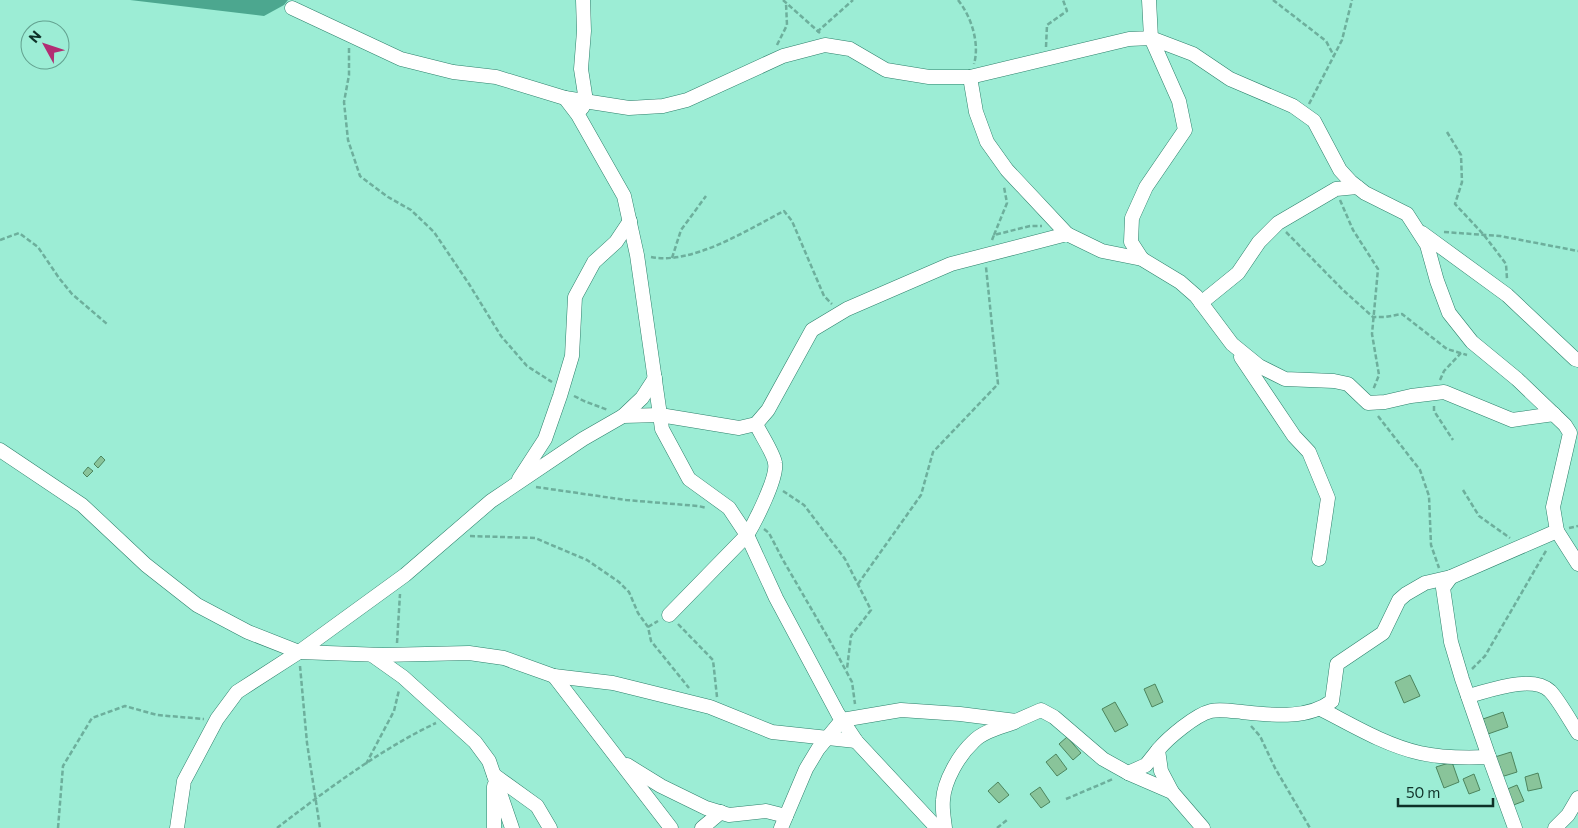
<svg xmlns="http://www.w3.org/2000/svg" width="1578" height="828" viewBox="0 0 1578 828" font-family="Commissioner,sans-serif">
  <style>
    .water { fill: #4ca78f }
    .building { fill: #89c49a; stroke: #4c855e }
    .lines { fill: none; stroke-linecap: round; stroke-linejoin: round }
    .minor-casing { stroke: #2d806b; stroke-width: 15 }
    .path { stroke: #6daf9c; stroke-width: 2.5; stroke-dasharray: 5 2.5; stroke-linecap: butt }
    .minor { stroke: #fff; stroke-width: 14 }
  </style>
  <rect width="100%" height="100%" fill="#9cedd5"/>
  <!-- water -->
  <polygon class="water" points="130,0 288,0 284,5 264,16"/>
  <!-- building -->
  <g class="building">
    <polygon points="101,456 105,460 98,468 94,464"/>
    <polygon points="88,467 93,471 87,477 83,473"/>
    <polygon points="1410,675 1420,696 1404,703 1395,682"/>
    <polygon points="1155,684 1163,702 1152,707 1144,689"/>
    <polygon points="1115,702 1128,725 1115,732 1102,709"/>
    <polygon points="1503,712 1508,727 1488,734 1483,719"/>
    <polygon points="1067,737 1081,753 1073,760 1059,744"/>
    <polygon points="1511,752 1517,772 1501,777 1495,757"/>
    <polygon points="1056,754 1067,769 1057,776 1046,762"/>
    <polygon points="1452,762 1459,782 1444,788 1436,767"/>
    <polygon points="1538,773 1542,788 1528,791 1525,777"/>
    <polygon points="1474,774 1480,790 1469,794 1463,779"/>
    <polygon points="998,782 1009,795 999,803 988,791"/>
    <polygon points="1517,785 1524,801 1511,806 1505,790"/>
    <polygon points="1040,787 1050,802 1041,808 1030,794"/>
  </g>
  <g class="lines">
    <!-- minor casing -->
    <g class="minor-casing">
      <g id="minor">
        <polyline points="292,8 401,59 453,72 496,77 565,98 578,115 624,196 637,255 662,429 689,479 729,508 747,535 776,598 838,714 856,741 937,828"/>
        <polyline points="565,98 629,108 663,106 687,100 783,56 825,45 850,49 886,70 929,77 970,77"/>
        <polyline points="582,108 586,101 581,69 584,31 583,0"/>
        <polyline points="1422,233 1507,295 1575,359 1578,360"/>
        <polyline points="1067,234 1007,170 987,142 976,112 970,77 1129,39 1151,38 1149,0"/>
        <polyline points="1142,259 1131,242 1132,218 1146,187 1185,130 1179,101 1151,38 1193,54 1230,79 1293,106 1314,121 1340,170 1351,182 1365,193 1407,214 1427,245 1437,281 1449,313 1472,342 1517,379 1565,425 1570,433 1553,507 1557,531 1451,577 1443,588 1451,642 1462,679 1489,757"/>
        <polyline points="1201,303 1238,273 1259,242 1278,223 1336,189 1357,187"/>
        <polyline points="1241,357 1294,436 1309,452 1328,498 1319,559"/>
        <polyline points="623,416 642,398 655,378"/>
        <polyline points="0,450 82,505 146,565 197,605 248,632 299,652 383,655 469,653 504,658 554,676 613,683 710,707 772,732 856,741"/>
        <polyline points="519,479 545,439 560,396 572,356 575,297 594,262 616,242 630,221"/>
        <polyline points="1557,531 1578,564"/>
        <path d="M669 615 747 535C755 522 778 477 775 463 774 454 760 433 756 424"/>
        <polyline points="372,655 403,677 475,742 489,761 512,828"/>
        <polyline points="554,676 671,828"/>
        <path d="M1468 696C1489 691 1532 674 1550 691 1558 699 1571 722 1578 733"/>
        <path d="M1321 709C1352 725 1385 745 1420 753 1442 758 1466 758 1489 757L1515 828"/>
        <polyline points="627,765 661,786 706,808 729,815 766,811 786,816"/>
        <polyline points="1128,773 1146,765 1158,750"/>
        <polyline points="494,775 537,806 550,828"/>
        <path d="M1172 792 1161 771 1158 750C1168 738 1195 715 1211 711 1220 709 1232 711 1242 712 1271 715 1307 720 1332 701L1337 664 1383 633 1399 600 1406 594 1425 583 1451 577"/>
        <polyline points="177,828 184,781 217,719 237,692 299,652 405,575 491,501 583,439 623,416 660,415 739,428 756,424 768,410 812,330 847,309 951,264 1067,234 1102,251 1142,259 1180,282 1196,296 1232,344 1259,366 1285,379 1334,381 1348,384 1368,403 1385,402 1411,396 1444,392 1512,420 1554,414"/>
        <polyline points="494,828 494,786"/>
        <polyline points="702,828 721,812"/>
        <polyline points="781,828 806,769 818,749 842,720 901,710 960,714 1016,721 1041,710 1054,717 1103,759 1128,773 1172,792 1203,828"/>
        <path d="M945 828C944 819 942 809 943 800 944 781 959 755 973 742 983 731 1002 727 1015 722"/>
        <polyline points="1555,828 1568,815 1578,798"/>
      </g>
    </g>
    <!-- path -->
    <g class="path">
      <polyline points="783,0 820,33"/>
      <path d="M958 0C971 16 980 43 974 64"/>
      <polyline points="1273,0 1326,41 1334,56"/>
      <polyline points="817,32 853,0"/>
      <polyline points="777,45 787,25 786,3"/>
      <polyline points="1046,47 1047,25 1067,11 1063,0"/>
      <polyline points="349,48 349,75 344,102 348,140 360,176 388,197 411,210 434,232 469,284 501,336 527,366 552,382"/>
      <polyline points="1309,104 1342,40 1352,0"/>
      <polyline points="1447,132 1461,155 1462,182 1455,204 1484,235 1506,264 1507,279"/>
      <polyline points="1340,200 1353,230 1378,269 1372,334 1379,375 1373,390"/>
      <polyline points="1286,232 1343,290 1373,317 1385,317 1402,314 1447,349 1467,355"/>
      <polyline points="1444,232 1500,236 1578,251"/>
      <polyline points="994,235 1007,203 1004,187"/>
      <polyline points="0,240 19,233 38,247 59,278 72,294 107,324"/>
      <polyline points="992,240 994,235 1030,226 1042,226"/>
      <path d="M651 257C693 265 747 230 784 211L792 221 824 296 832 304"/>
      <polyline points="672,258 681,230 706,196"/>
      <polyline points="1440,380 1444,371 1461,353"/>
      <polyline points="574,396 584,401 608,410"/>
      <polyline points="1434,406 1434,411 1453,440"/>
      <polyline points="1378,416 1420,470 1429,496 1431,545 1439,568"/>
      <polyline points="536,487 626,500 698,506 707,508"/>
      <polyline points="1463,490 1479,516 1510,538"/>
      <polyline points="783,491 804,505 845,559 871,610 851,636 847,669"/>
      <polyline points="1569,528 1578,526"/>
      <polyline points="764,529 769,533 783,560 830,641 852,682 855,704"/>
      <polyline points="470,536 535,538 587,560 619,582 629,592 638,613 648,627 651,641 689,688"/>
      <polyline points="858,584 921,495 933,452 998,384 986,267"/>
      <polyline points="678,624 713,660 717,697"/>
      <polyline points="648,627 658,621"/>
      <polyline points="397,643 400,594"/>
      <polyline points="300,666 307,743 320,828"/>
      <polyline points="1472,669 1485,656 1547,549"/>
      <polyline points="1251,726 1260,736 1275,768 1310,828"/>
      <polyline points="366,764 394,711 399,690"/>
      <polyline points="1066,799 1113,779"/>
      <polyline points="58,828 63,766 92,718 125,706 157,715 204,719"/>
      <path d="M277 828C325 791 381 749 436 723"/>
      <polyline points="997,828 1007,820"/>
    </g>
    <!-- minor -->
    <use href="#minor" class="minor"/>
  </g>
  <!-- north arrow -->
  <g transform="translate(45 45) rotate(310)"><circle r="24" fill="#9cedd5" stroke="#63a290"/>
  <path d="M0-4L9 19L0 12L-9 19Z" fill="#b22d73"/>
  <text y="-8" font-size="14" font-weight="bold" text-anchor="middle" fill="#0e3128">N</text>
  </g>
  <!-- scale -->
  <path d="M1398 798v8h95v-8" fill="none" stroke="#0e3128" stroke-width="2.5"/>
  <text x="1406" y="798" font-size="15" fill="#0e3128" stroke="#9cedd5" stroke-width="4" paint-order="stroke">50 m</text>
</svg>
